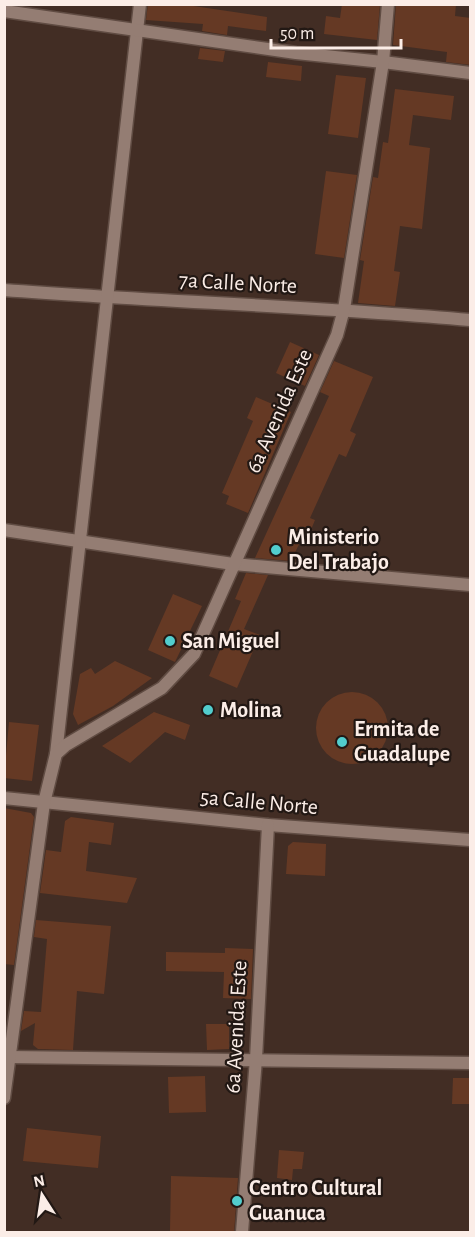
<svg xmlns="http://www.w3.org/2000/svg" width="475" height="1237" viewBox="0 0 475 1237" font-family="'Alegreya Sans',sans-serif">
  <style>
    .building { fill: #653924 }
    .lines { fill: none; stroke-linecap: round; stroke-linejoin: round }
    .minor-casing { stroke: #604c43; stroke-width: 15 }
    .tertiary-casing { stroke: #604c43; stroke-width: 15 }
    .minor { stroke: #947d73; stroke-width: 12 }
    .tertiary { stroke: #947d73; stroke-width: 12 }
    .poi-dot { fill: #52cdcd; stroke: #221814; stroke-width: 2 }
    .labels { text-anchor: middle; dominant-baseline: central; stroke-width: 4.5; stroke-linejoin: round; paint-order: stroke }
    .street-label { font-size: 22px; fill: #fbede7; stroke: #221814 }
    .poi-label { font-size: 22px; font-weight: bold; fill: #fbede7; stroke: #221814; text-anchor: start }
  </style>
  <rect width="100%" height="100%" fill="#422d24"/>
  <!-- building -->
  <g class="building">
    <polygon points="148,4 180,4 267,17 266,31 228,26 227,35 202,31 203,24 146,20"/>
    <polygon points="342,4 380,4 377,40 324,34 326,16 340,18"/>
    <polygon points="396,4 456,4 455,16 471,18 471,65 446,62 447,52 393,45"/>
    <polygon points="200,48 225,51 223,62 198,59"/>
    <polygon points="268,62 302,66 301,81 266,77"/>
    <polygon points="336,75 366,78 358,138 328,134"/>
    <polygon points="395,89 454,96 451,120 413,115 409,145 430,148 422,229 400,226 394,271 400,272 395,306 358,303 364,261 360,260 373,177 378,178 383,142 388,143"/>
    <polygon points="326,171 357,175 344,258 315,254"/>
    <polygon points="290,342 319,355 305,386 276,373"/>
    <polygon points="334,361 373,377 350,431 356,434 346,457 339,454 310,518 315,520 308,537 303,536 291,561 255,558 329,396 320,392"/>
    <polygon points="256,397 291,412 248,513 226,504 229,496 222,493 253,421 247,418"/>
    <polygon points="246,573 268,575 244,629 260,635 237,688 209,676 241,601 235,599"/>
    <polygon points="173,594 202,606 175,662 148,650"/>
    <polygon points="115,661 152,678 113,706 78,725 73,714 80,674 91,668 95,674"/>
    <circle cx="352" cy="728" r="36"/>
    <polygon points="154,712 190,725 185,740 165,732 130,763 102,746"/>
    <polygon points="9,722 39,725 32,781 4,778"/>
    <polygon points="4,808 31,813 34,817 14,965 4,964"/>
    <polygon points="71,817 114,823 111,845 89,842 86,871 137,878 127,903 40,893 46,850 61,852 65,821"/>
    <polygon points="293,842 326,844 325,876 286,874 288,846"/>
    <polygon points="36,920 111,926 104,994 77,991 73,1050 38,1049 33,1045 35,1023 21,1031 24,1011 41,1012 47,939 34,937"/>
    <polygon points="225,948 253,949 251,999 223,998 224,972 166,971 166,952 225,953"/>
    <polygon points="206,1024 229,1024 229,1049 207,1050"/>
    <polygon points="205,1076 206,1112 169,1113 168,1077"/>
    <polygon points="453,1078 471,1078 471,1104 452,1104"/>
    <polygon points="27,1128 101,1136 98,1168 23,1161"/>
    <polygon points="279,1150 304,1152 302,1169 293,1169 292,1180 277,1178"/>
    <polygon points="171,1176 238,1178 234,1233 170,1231"/>
  </g>
  <g class="lines">
    <!-- minor casing -->
    <g class="minor-casing">
      <g id="minor">
        <polyline points="383,62 470,73"/>
        <path d="M4 290C160 302 315 306 470 320"/>
        <polyline points="4,530 233,564 470,585"/>
        <polyline points="56,754 140,4"/>
        <polyline points="4,798 268,825 470,840"/>
        <polyline points="9,1057 470,1063"/>
        <polyline points="242,1232 256,1059 268,825"/>
      </g>
    </g>
    <!-- tertiary casing -->
    <g class="tertiary-casing">
      <g id="tertiary">
        <polyline points="4,11 296,53 383,62"/>
        <polyline points="4,1098 44,803 56,754 66,745 162,688 194,654 337,335 344,309 383,62 388,4"/>
      </g>
    </g>
    <!-- minor -->
    <use href="#minor" class="minor"/>
    <!-- tertiary -->
    <use href="#tertiary" class="tertiary"/>
  </g>
  <!-- markers -->
  <g class="poi-dot">
    <circle cx="276" cy="550" r="6"/>
    <circle cx="170" cy="641" r="6"/>
    <circle cx="208" cy="710" r="6"/>
    <circle cx="342" cy="742" r="6"/>
    <circle cx="237" cy="1201" r="6"/>
  </g>
  <g class="labels">
    <!-- street labels -->
    <g class="street-label">
      <text transform="translate(238 283) rotate(3)">7a Calle Norte</text>
      <text transform="translate(279 411) rotate(-66)">6a Avenida Este</text>
      <text transform="translate(259 802) rotate(5)">5a Calle Norte</text>
      <text transform="translate(236 1027) rotate(-87)">6a Avenida Este</text>
    </g>
    <!-- poi labels -->
    <g class="poi-label">
      <text x="288" y="537">Ministerio<tspan x="288" dy="25">Del Trabajo</tspan></text>
      <text x="182" y="641">San Miguel</text>
      <text x="220" y="710">Molina</text>
      <text x="354" y="729">Ermita de<tspan x="354" dy="25">Guadalupe</tspan></text>
      <text x="249" y="1188">Centro Cultural<tspan x="249" dy="25">Guanuca</tspan></text>
    </g>
  </g>
  <!-- border -->
  <rect width="475" height="1237" fill="none" stroke="#fbede7" stroke-width="12"/>
  <!-- north arrow -->
  <g transform="translate(42 1195) rotate(348)" stroke="#221814" stroke-width="4.5" paint-order="stroke">
  <path d="M0-4.5L10 22L0 15L-10 22Z" fill="#fbede7"/>
  <text y="-9" font-size="16" font-weight="bold" text-anchor="middle" fill="#fbede7">N</text>
  </g>
  <!-- scale -->
  <path d="M271 39v9h130v-9" fill="none" stroke="#fbede7" stroke-width="3"/>
  <text x="280" y="39" font-size="18" fill="#fbede7" stroke="#221814" stroke-width="4.5" paint-order="stroke">50 m</text>
</svg>
